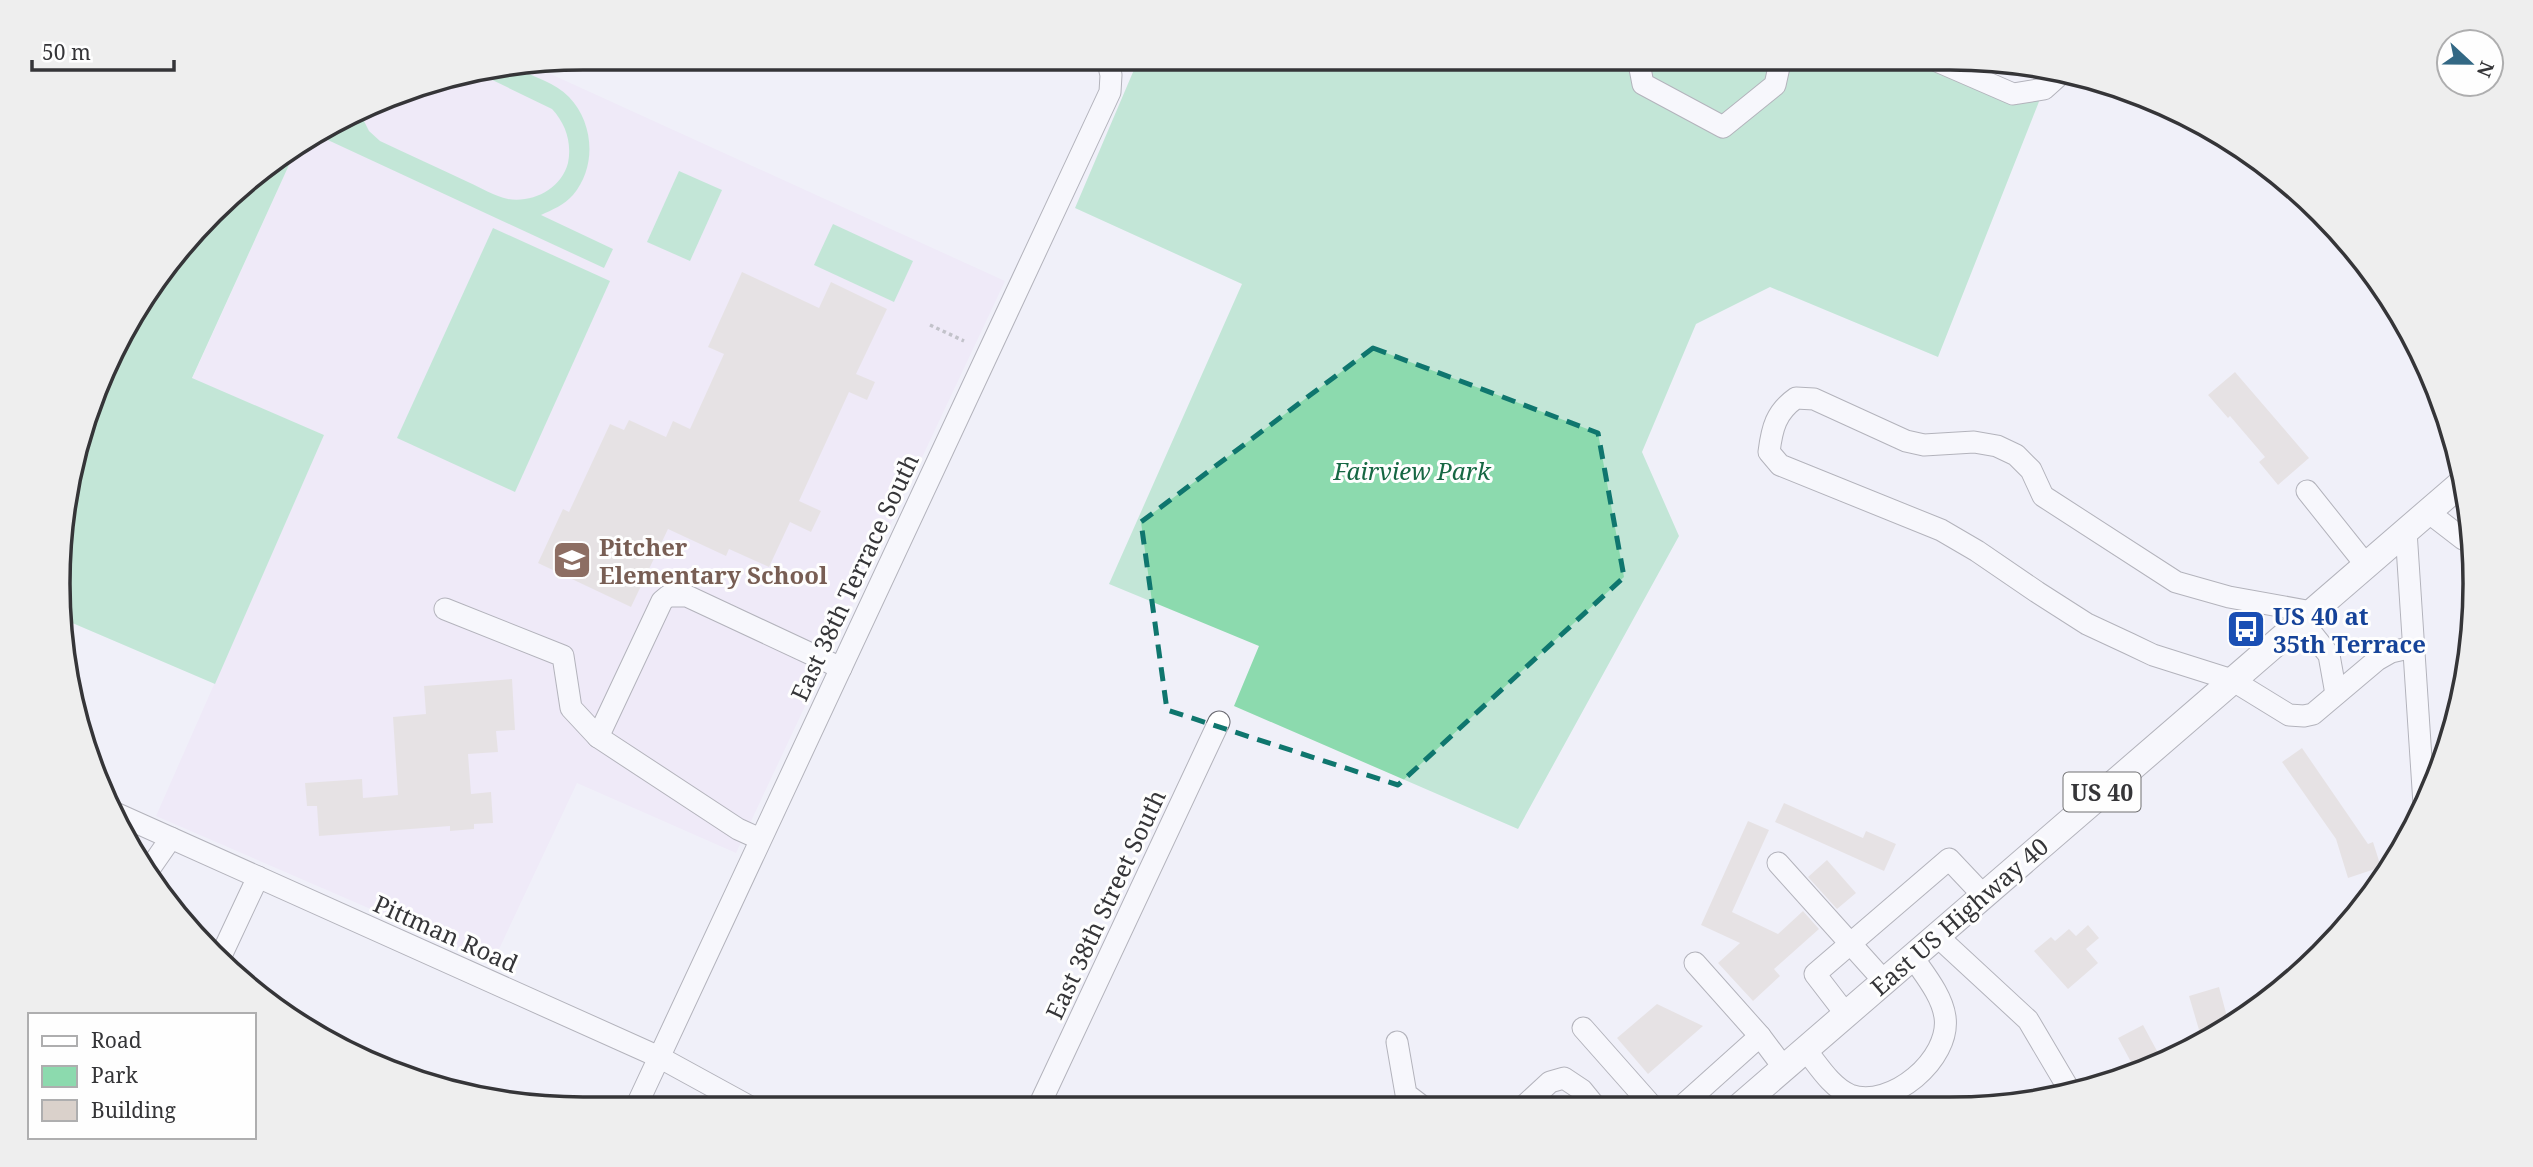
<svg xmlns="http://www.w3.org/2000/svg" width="2533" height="1167" viewBox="0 0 2533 1167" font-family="'Noto Serif',serif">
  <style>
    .education { fill: #ede2f6 }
    .green { fill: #8cdaae }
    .building { fill: #dad1cb }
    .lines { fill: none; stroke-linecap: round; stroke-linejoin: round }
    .minor-casing { stroke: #696971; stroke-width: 23 }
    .major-casing { stroke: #696971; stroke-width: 28 }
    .path { stroke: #8a8a90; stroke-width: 3.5; stroke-dasharray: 3.5 3.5; stroke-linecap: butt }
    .minor { stroke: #fff; stroke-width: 21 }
    .major { stroke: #fff; stroke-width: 26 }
    .marked { fill: none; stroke: #0f766e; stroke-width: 5; stroke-dasharray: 14 9; stroke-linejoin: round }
    .labels { text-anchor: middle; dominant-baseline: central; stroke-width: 6; stroke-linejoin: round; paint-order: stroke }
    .shield { fill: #fefefe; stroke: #717173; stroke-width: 2 }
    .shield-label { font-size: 23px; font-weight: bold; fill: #353538 }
    .park-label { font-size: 24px; font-style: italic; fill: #166743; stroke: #fefefe }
    .education-label { font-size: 24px; font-weight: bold; fill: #785e54; stroke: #fefefe; text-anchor: start }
    .street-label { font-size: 24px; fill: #353538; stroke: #fefefe }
    .transit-label { font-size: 24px; font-weight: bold; fill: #164399; stroke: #fefefe; text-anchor: start }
    .rim { fill: none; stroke: #353538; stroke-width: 3.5 }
  </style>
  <rect width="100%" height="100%" fill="#f0f0f9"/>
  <!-- education -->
  <polygon class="education" points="533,66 1005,281 736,853 577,783 493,962 156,816 324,435 192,379 299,143 320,128 414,86"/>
  <!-- green -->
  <g class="green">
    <polygon points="1139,58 1930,58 2013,94 2044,89 1938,357 1770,287 1696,324 1642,452 1679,536 1518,829 1234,706 1259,646 1109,584 1242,284 1075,208"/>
    <path d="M517 69C535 77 555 83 569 97 594 123 597 167 573 195 564 205 552 210 541 215L613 249 604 268 317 135 320 129 335 122 344 125V118L359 111 369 131 380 141C409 155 439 168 468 182 481 188 495 196 508 199 533 203 561 189 568 163 572 143 566 124 552 109L482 75Z"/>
    <polygon points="299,143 192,378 324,435 215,684 63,619 68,481 128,321 237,188"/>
    <polygon points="679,171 722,190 690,261 647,242"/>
    <polygon points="833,224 913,261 894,302 814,265"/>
    <polygon points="493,228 610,281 515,492 397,438"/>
  </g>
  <!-- building -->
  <g class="building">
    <polygon points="742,272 819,308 831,282 887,309 856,374 875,382 867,400 849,392 799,501 821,511 811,532 790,522 769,567 729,549 726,556 668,529 631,607 538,563 563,509 569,512 610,424 624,430 629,420 666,437 673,421 690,429 724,354 708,347"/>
    <polygon points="2235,372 2309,458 2278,485 2259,462 2265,457 2230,416 2228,418 2208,395"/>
    <polygon points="512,679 515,730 496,731 498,752 468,754 471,794 491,792 493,823 474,824 474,829 450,831 450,826 319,836 317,806 307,806 305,783 362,779 363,798 398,795 393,717 426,714 424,686"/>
    <polygon points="2302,748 2368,844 2373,842 2381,867 2348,878 2336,839 2282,762"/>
    <polygon points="1784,803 1863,838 1866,831 1896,844 1884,871 1775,822"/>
    <polygon points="1748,821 1769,830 1732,912 1778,934 1803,911 1819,929 1774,969 1780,976 1753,1001 1718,963 1740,943 1701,925"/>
    <polygon points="1827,860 1856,893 1837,909 1808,877"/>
    <polygon points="2088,925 2099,938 2086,949 2098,963 2068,989 2034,951 2051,937 2055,941 2069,929 2076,936"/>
    <polygon points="2219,987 2229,1024 2202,1040 2189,996"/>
    <polygon points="1657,1004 1703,1026 1648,1074 1617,1038"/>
    <polygon points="2143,1025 2163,1062 2151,1069 2137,1073 2118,1038"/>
  </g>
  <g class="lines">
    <!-- minor casing -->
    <g class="minor-casing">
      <g id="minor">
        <polyline points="1638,58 1643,84 1723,127 1775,85 1779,67 1769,58"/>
        <polyline points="1930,58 2013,94 2044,89 2064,71"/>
        <polyline points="2307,491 2366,565"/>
        <polyline points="2428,512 2463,539 2471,542"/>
        <polyline points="2406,531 2424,804"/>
        <polyline points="445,609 563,656 571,708 598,737 738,829 760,839"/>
        <path d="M2312 612 2229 597 2176 582 2043 496 2031 470 2016 455 1997 446 1974 442 1924 445 1906 441 1814 399 1796 398C1776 412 1772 428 1769 452L1780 465 1941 530 1977 551 2037 592 2087 624 2130 644 2153 655 2232 680 2289 715 2304 716 2313 714 2377 660 2391 652 2413 647"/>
        <polyline points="2302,621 2329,655 2336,694"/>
        <polyline points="598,737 662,601 668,596 687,596 841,668"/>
        <polyline points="113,812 659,1057 754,1109"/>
        <polyline points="1778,863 1884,981"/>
        <polyline points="148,871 171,838"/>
        <polyline points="1936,935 2028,1020 2070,1091"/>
        <polyline points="220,958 258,877"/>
        <polyline points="1695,963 1760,1036"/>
        <polyline points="1845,1013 1815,974 1949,859 1983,895"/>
        <polyline points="1583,1028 1652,1106"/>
        <polyline points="1397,1042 1406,1094 1423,1107"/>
        <path d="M1805 1049C1818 1065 1831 1087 1850 1095 1891 1110 1951 1059 1945 1017 1942 995 1924 974 1912 956"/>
        <polyline points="1524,1106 1550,1082 1564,1078 1582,1090 1595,1106"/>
        <polyline points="1682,1106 1760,1036 1784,1068"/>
        <polyline points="1038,1108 1219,722"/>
        <polyline points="635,1109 1110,92 1111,75 1107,58"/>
      </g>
    </g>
    <!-- major casing -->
    <g class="major-casing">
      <polyline id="major" points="1740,1106 2465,480"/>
    </g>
    <!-- path -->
    <polyline class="path" points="930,325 964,341"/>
    <!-- minor -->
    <use href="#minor" class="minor"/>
    <!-- major -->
    <use href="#major" class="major"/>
  </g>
  <!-- marked area -->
  <path d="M0 0H2533V1167H0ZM1373 348 1598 433 1624 577 1398 785 1167 710 1141 522Z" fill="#f0f0f9" fill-opacity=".55" fill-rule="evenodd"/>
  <path class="marked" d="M1373 348 1598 433 1624 577 1398 785 1167 710 1141 522Z"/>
  <!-- icons -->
  <defs>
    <g id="school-square" transform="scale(2.0125)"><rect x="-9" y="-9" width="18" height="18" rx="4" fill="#8d6e63" stroke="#fefefe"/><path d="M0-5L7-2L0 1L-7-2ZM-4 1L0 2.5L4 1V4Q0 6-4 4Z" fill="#fff"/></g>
    <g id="bus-square" transform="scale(2.0125)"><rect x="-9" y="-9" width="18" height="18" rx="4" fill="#1a4fb4" stroke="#fefefe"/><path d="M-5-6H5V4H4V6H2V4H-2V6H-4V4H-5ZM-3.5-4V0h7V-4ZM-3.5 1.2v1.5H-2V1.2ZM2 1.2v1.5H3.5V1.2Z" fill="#fff"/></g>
  </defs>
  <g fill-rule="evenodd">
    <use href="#school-square" x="572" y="560"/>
    <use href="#bus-square" x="2246" y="629"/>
  </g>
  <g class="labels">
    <!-- shield labels -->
    <rect class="shield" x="2063.5" y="772.5" width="77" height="39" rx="5"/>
    <g class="shield-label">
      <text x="2102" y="792">US 40</text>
    </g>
    <!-- park labels -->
    <g class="park-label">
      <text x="1412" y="470">Fairview Park</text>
    </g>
    <!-- education labels -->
    <g class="education-label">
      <text x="599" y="546">Pitcher<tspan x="599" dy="28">Elementary School</tspan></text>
    </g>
    <!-- street labels -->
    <g class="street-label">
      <text transform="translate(854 577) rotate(-65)">East 38th Terrace South</text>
      <text transform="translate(1105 904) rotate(-65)">East 38th Street South</text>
      <text transform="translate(1959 916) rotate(-41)">East US Highway 40</text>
      <text transform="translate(446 933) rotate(24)">Pittman Road</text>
    </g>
    <!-- transit labels -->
    <g class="transit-label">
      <text x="2273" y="615">US 40 at<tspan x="2273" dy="28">35th Terrace</tspan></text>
    </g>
  </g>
  <!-- crop -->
  <path d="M0 0H2533V1167H0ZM583 70H1950A513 513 0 0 1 2463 583V584A513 513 0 0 1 1950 1097H583A513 513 0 0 1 70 584V583A513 513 0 0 1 583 70Z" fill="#eee" fill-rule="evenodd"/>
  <path class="rim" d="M583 70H1950A513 513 0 0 1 2463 583V584A513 513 0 0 1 1950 1097H583A513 513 0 0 1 70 584V583A513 513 0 0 1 583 70Z"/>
  <!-- legend -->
  <rect x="28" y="1013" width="228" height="126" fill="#fefefe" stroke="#aeaeaf" stroke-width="2"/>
  <rect x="42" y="1036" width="35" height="10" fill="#ffffff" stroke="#aeaeaf" stroke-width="2"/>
  <text x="91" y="1048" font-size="21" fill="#353538">Road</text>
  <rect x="42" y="1066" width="35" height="21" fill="#8cdaae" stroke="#aeaeaf" stroke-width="2"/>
  <text x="91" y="1083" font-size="21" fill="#353538">Park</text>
  <rect x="42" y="1100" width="35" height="21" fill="#dad1cb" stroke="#aeaeaf" stroke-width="2"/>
  <text x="91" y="1118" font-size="21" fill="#353538">Building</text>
  <!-- north arrow -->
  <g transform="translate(2470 63) rotate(112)"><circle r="33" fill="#fefefe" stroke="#aeaeaf" stroke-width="2"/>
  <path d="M0-5L12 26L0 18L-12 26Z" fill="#336884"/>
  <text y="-10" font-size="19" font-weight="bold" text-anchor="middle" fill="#353538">N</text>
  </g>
  <!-- scale -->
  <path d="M32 60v10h142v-10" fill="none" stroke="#353538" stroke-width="3.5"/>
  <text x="42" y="60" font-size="21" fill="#353538" stroke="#fefefe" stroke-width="5" paint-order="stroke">50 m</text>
</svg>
